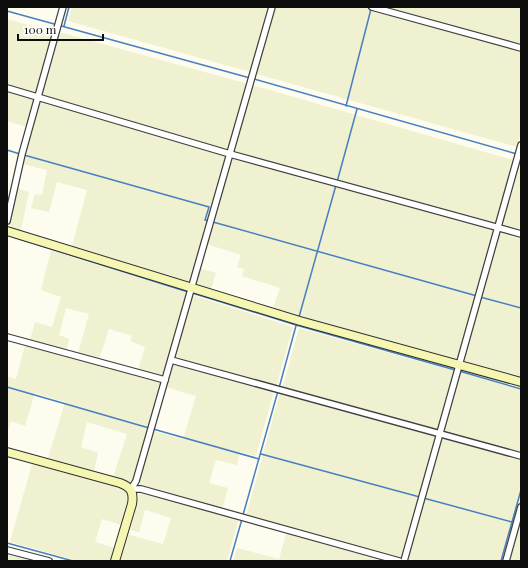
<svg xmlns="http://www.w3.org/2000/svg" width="528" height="568" viewBox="0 0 528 568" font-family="'Playfair Display',serif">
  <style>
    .farmland { fill: #eff1d1 }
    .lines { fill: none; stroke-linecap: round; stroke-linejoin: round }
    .stream { stroke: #477fbf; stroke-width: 1.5 }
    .street-casing { stroke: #404040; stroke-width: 8 }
    .secondary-casing { stroke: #2f2f2f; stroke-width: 10 }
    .street { stroke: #fff; stroke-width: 5.5 }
    .secondary { stroke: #f5f6b1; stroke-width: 8 }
  </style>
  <rect width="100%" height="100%" fill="#fdfcef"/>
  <!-- farmland -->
  <g class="farmland">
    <polygon points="72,7 521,7 521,131 517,147 68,21"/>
    <polygon points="7,19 53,32 36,94 7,84"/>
    <polygon points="59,32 252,85 513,160 459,357 454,360 273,308 280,288 242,276 244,269 237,267 241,255 203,243 196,267 216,273 211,289 72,246 87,190 57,182 49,212 31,208 35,194 42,195 47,170 22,164"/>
    <polygon points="7,90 35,99 27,127 7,121"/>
    <polygon points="519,162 521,163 521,378 466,364 464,358"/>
    <polygon points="17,188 29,192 21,230 11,227 9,222"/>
    <polygon points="51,250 187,293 164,377 138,370 145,347 130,341 132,336 109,329 99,360 78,353 89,314 66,308 59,335 69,339 67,349 30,340 35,322 52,327 61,297 41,290"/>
    <polygon points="192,295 293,327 276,387 174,359"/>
    <polygon points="299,328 454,371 437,431 282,389"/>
    <polygon points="25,345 162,383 135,479 130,482 113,477 127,434 87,422 81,447 98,453 94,471 48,458 65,402 35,393 25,426 11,421 7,434 7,376 16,379"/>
    <polygon points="172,363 274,391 256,456 240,452 237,465 216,460 209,483 228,488 221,513 239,518 227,561 119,561 127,534 163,544 171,518 145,510 139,532 130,530 140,492 139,481 153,431 183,439 196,396 166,387"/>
    <polygon points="460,372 521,390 521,561 408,561"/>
    <polygon points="280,392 436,435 402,561 233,561 237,548 279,559 288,528 246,516"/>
    <polygon points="32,464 124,488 129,494 122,525 102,519 95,542 115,548 111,561 78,561 10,542"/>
    <polygon points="7,553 40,561 7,561"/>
  </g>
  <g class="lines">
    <!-- stream -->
    <g class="stream">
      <polyline points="7,11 250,78"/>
      <polyline points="64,26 69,7"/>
      <polyline points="254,79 517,154"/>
      <polyline points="346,106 371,9"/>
      <polyline points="7,150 20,154"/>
      <polyline points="24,155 209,207 205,220 209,221"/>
      <polyline points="337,182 357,109"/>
      <polyline points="213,222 477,296"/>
      <polyline points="13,237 188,292"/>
      <polyline points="192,293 296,325 455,370"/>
      <polyline points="480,297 521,308"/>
      <polyline points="299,317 336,185"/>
      <polyline points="459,371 521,389"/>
      <polyline points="7,387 149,428"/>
      <polyline points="279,388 297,322"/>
      <polyline points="153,429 259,459"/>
      <polyline points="261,454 512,522"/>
      <polyline points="243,515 278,391"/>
      <polyline points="7,543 73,561"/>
      <polyline points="230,561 242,519"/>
      <polyline points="501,561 521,490"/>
    </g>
    <!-- street casing -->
    <g class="street-casing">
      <g id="street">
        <polyline points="372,7 521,48"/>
        <polyline points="7,88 230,154 521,234"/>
        <polyline points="7,221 22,154 63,7"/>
        <polyline points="7,337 165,380"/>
        <polyline points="171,360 521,456"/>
        <polyline points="131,489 136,481 272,7"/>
        <polyline points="131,489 141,489 399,561"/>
        <polyline points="7,550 49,561"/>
        <polyline points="404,561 521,145"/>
        <polyline points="506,561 521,507"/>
      </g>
    </g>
    <!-- secondary casing -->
    <g class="secondary-casing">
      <g id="secondary">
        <polyline points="7,231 300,321 521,382"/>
        <path d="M7 452 120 483C131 487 134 492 132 504L115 561"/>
      </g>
    </g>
    <!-- street -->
    <use href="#street" class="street"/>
    <!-- secondary -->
    <use href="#secondary" class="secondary"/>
  </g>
  <!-- border -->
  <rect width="528" height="568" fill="none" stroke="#0d0d0d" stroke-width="16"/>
  <!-- scale -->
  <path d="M18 34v6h85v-6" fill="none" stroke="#0d0d0d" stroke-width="2"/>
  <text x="24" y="34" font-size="12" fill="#0d0d0d" stroke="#ffffff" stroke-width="3" paint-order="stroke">100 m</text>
</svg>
